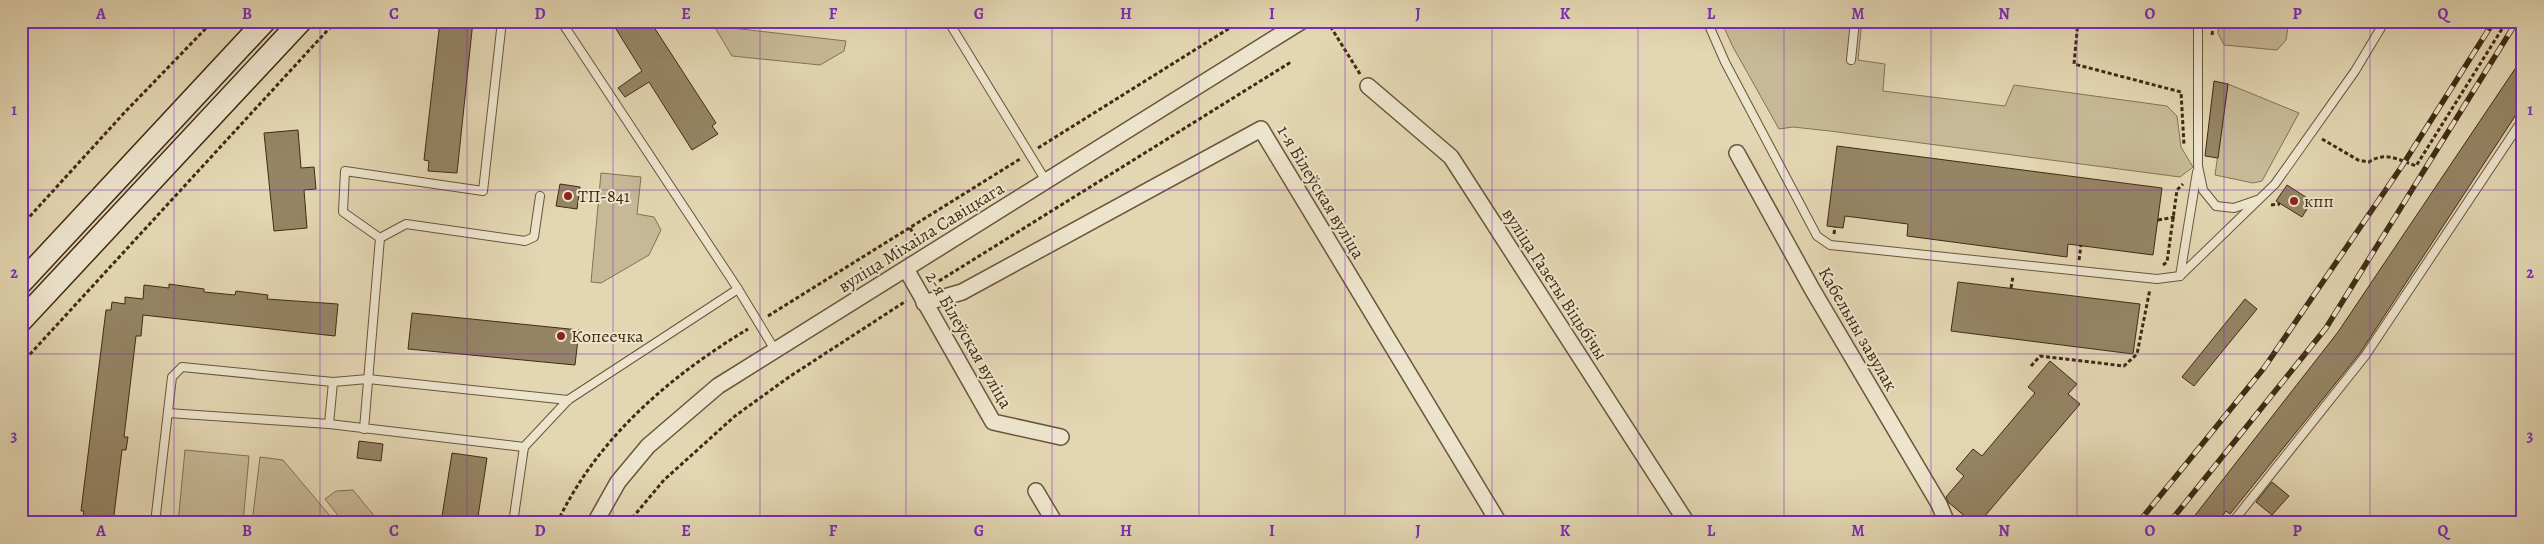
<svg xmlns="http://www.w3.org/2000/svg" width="2544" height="544" viewBox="0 0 2544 544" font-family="Alegreya,serif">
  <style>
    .green { fill: #c7b997; stroke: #847254 }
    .building { fill: #958465; stroke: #402b12 }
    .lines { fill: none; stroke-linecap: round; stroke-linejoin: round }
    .lane-casing { stroke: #69563a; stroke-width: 10 }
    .street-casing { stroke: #69563a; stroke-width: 18 }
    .secondary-casing { stroke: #402b12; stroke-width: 24 }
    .path { stroke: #402b12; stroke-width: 3; stroke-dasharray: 4 2.5; stroke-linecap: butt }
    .lane { stroke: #ede4cd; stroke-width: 8 }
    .street { stroke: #ede4cd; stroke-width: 15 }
    .secondary { stroke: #ede4cd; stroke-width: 21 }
    .rail-casing { stroke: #402b12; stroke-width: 5.5 }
    .rail { stroke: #ede4cd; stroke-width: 4; stroke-dasharray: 11; stroke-linecap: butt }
    .grid { fill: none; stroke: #7b2cbf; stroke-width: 1; stroke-opacity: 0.55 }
    .poi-dot { fill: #8f2418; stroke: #ede4cd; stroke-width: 2 }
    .labels { text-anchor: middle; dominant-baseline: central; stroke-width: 4; stroke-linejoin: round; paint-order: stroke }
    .street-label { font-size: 18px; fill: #402b12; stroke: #ede4cd }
    .poi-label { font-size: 18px; fill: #402b12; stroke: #ede4cd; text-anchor: start }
    .neatline { fill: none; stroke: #7b2cbf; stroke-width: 2 }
    .grid-label { font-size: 16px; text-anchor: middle; font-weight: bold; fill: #7b2cbf }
  </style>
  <rect width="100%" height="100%" fill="#e3d6b2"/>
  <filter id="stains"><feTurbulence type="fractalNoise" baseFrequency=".004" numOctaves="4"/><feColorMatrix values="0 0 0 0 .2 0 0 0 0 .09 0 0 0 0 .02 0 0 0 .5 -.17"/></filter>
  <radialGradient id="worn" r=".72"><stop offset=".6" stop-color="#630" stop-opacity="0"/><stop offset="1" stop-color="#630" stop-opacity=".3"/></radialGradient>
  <!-- green -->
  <g class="green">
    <polygon points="1721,21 1862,21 1858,60 1885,64 1883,91 2005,106 2014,85 2167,106 2177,116 2181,147 2193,167 2180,177 1830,131 1793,127 1779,129 1733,47"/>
    <polygon points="2219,21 2289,21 2286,40 2277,50 2224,45 2218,33"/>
    <polygon points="714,26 846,41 844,51 820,65 732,56"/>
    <polygon points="2228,84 2299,113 2262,181 2253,183 2215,175"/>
    <polygon points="601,173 641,177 637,214 654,217 661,230 649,255 601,283 591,282"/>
    <polygon points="185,450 249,456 243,523 178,523"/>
    <polygon points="260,457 283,460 336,523 252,523"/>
    <polygon points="353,490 380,523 344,523 325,499 336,491"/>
  </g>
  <!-- building -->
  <g class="building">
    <polygon points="440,21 473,21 457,173 428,171 429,161 424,160"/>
    <polygon points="611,21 650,21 716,123 712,126 718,134 692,150 649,82 625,97 618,88 642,71"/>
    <polygon points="2523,57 2523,104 2360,353 2230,514 2226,511 2217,523 2189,523 2338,332"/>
    <polygon points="2214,81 2228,84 2218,158 2205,156"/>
    <polygon points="298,130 301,168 314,167 316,189 304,190 307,228 274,231 264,133"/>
    <polygon points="1837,146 2162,188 2153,255 2068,244 2067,257 1907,236 1908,224 1845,216 1843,228 1827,226"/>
    <polygon points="560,184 580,187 577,209 556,206"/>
    <polygon points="2287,185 2312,201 2302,217 2276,201"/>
    <polygon points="1958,282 2140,304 2133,354 1951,331"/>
    <polygon points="169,284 204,289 204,292 235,295 236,291 268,295 267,299 338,304 335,336 143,315 141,336 136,336 124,437 128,437 126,450 122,450 113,523 82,523 84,511 81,511 106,310 111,310 112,302 125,304 125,297 143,299 144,285 169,288"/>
    <polygon points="2245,299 2257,309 2194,386 2182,377"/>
    <polygon points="412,313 579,330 575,365 408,349"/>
    <polygon points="2050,361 2077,384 2068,394 2080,404 1979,523 1973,523 1948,502 1946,497 1964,476 1956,469 1973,449 1982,456 2035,393 2028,387"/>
    <polygon points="359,441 383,444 381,461 357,458"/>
    <polygon points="452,453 487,458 477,523 441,523"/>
    <polygon points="2272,482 2289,496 2272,515 2256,502"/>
  </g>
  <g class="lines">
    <!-- lane casing -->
    <g class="lane-casing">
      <g id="lane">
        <polyline points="561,21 738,289 775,350"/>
        <polyline points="951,21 950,24 1046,181"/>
        <polyline points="1707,21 1725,62 1817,236 1830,245 2157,279 2180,276 2275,184 2355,71 2385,21"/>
        <polyline points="2198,21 2198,166 2203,190 2216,206 2234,208 2257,200"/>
        <polyline points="1851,60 1855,21"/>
        <polyline points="380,238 406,224 525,241 534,237 540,196"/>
        <polyline points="2180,276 2197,172"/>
        <polyline points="168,413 329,424 524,447"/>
        <polyline points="329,424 333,382"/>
        <polyline points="364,429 380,238 343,212 345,171 483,191 502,21"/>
        <polyline points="155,523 172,377 182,367 333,382 368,379 568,400"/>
        <polyline points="513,523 524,447 568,400 738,289"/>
        <polyline points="2232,523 2365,356 2523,119"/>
      </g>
    </g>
    <!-- street casing -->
    <g class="street-casing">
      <g id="street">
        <polyline points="1368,86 1451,157 1687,523"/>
        <polyline points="1737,153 1812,289 1939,504 1947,523"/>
        <polyline points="906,269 993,422 1061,437"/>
        <polyline points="924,303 962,292 1261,129 1499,523"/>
        <polyline points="1036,491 1055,523"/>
        <polyline points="595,523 618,482 648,446 718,386 1302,21"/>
      </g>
    </g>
    <!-- secondary casing -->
    <g class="secondary-casing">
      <g id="secondary">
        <polyline points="21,283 265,21"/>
        <polyline points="21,321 301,21"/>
      </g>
    </g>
    <!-- path -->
    <g class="path">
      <polyline points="1327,21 1360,74"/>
      <polyline points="2078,21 2074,64 2181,92 2184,145"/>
      <polyline points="2212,35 2214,21"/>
      <path d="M2322 139 2358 160 2369 162C2385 151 2400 160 2416 166L2507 21"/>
      <polyline points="1038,148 1241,21"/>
      <polyline points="2271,205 2280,204"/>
      <polyline points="2158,220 2175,217"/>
      <polyline points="21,226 125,112 213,21"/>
      <polyline points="910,228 918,242"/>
      <polyline points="1834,234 1835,227"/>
      <polyline points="2079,260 2081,245"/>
      <polyline points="2163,265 2167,262 2177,190 2183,184"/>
      <polyline points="939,281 1291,62"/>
      <polyline points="2011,288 2013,276"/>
      <polyline points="768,316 1020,159"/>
      <polyline points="21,364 336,21"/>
      <polyline points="2031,366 2040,356 2124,366 2137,354 2150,289"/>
      <path d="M557 523C597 438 670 376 748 329"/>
      <polyline points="628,523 664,480 735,416 789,377 906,301"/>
    </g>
    <!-- lane -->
    <use href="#lane" class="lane"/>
    <!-- street -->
    <use href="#street" class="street"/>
    <!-- secondary -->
    <use href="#secondary" class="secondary"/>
    <!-- rail casing -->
    <g class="rail-casing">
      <g id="rail">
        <polyline points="2138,523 2264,368 2402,166 2494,21"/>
        <polyline points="2169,523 2326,328 2517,21"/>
      </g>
    </g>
    <!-- rail -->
    <use href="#rail" class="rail"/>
  </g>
  <!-- grid -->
  <path class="grid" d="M174 21V523M320 21V523M467 21V523M613 21V523M760 21V523M906 21V523M1052 21V523M1199 21V523M1345 21V523M1492 21V523M1638 21V523M1784 21V523M1931 21V523M2077 21V523M2224 21V523M2370 21V523M21 190H2523M21 354H2523"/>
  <!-- markers -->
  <g class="poi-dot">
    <circle cx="568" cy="196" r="5"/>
    <circle cx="2294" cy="201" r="5"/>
    <circle cx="561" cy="336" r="5"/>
  </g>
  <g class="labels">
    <!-- street labels -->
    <g class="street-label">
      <text transform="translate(1321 192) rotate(59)">1-я Білеўская вуліца</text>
      <text transform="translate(921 237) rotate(-32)">вуліца Міхаіла Савіцкага</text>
      <text transform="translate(1555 284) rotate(57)">вуліца Газеты Віцьбічы</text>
      <text transform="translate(1858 329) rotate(60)">Кабельны завулак</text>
      <text transform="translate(969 340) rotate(60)">2-я Білеўская вуліца</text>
    </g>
    <!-- poi labels -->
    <g class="poi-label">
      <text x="578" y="196">ТП-841</text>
      <text x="2304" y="201">кпп</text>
      <text x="571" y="336">Копеечка</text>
    </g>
  </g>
  <!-- margin -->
  <rect width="2544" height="544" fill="none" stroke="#e3d6b2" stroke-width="55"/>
  <rect x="28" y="28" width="2488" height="488" class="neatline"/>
  <g class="grid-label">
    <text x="101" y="19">A</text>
    <text x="247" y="19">B</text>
    <text x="394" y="19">C</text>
    <text x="540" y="19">D</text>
    <text x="686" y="19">E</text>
    <text x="833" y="19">F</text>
    <text x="979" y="19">G</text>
    <text x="1126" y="19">H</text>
    <text x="1272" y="19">I</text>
    <text x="1418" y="19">J</text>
    <text x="1565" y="19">K</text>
    <text x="1711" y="19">L</text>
    <text x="1858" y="19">M</text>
    <text x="2004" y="19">N</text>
    <text x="2150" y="19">O</text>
    <text x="2297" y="19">P</text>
    <text x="2443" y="19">Q</text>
    <text x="14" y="115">1</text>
    <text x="2530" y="115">1</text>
    <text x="14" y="278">2</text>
    <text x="2530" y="278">2</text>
    <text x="14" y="441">3</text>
    <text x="2530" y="441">3</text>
    <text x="101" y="536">A</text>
    <text x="247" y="536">B</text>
    <text x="394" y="536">C</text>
    <text x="540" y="536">D</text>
    <text x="686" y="536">E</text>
    <text x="833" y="536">F</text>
    <text x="979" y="536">G</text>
    <text x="1126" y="536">H</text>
    <text x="1272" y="536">I</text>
    <text x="1418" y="536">J</text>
    <text x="1565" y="536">K</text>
    <text x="1711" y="536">L</text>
    <text x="1858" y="536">M</text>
    <text x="2004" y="536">N</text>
    <text x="2150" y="536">O</text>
    <text x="2297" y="536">P</text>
    <text x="2443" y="536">Q</text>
  </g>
  <rect width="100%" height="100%" filter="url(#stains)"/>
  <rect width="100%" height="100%" fill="url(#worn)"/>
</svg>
